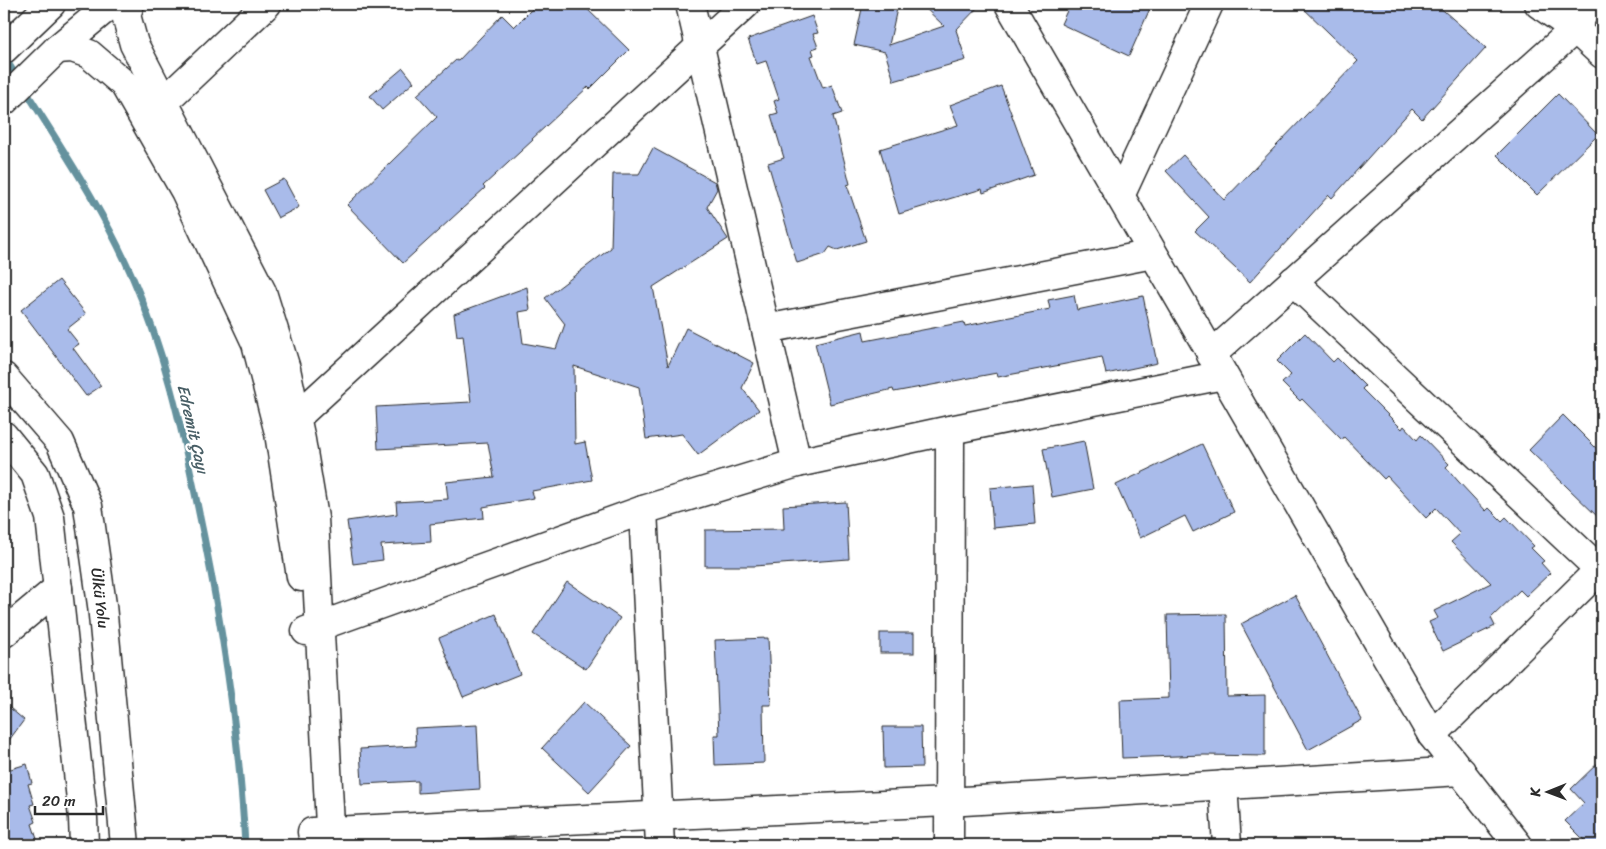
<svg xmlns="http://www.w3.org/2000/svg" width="1606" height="849" viewBox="0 0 1606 849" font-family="Sriracha,sans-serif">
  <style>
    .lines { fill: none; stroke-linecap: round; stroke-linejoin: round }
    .stream { stroke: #65929e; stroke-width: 7 }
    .building { fill: #a9bbea; stroke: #2b2b2b }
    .minor-casing { stroke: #2b2b2b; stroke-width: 31 }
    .highway-casing { stroke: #2b2b2b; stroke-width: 31 }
    .minor { stroke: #fff; stroke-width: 28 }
    .highway { stroke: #fff; stroke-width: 28 }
    .labels { text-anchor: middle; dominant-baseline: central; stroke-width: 4.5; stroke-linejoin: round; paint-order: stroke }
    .street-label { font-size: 15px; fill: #2b2b2b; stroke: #fff }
    .water-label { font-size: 16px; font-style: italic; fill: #485e65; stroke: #fff }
  </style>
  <rect width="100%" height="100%" fill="#fff"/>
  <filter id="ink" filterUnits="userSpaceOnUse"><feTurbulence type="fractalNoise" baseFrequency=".02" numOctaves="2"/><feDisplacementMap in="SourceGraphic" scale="10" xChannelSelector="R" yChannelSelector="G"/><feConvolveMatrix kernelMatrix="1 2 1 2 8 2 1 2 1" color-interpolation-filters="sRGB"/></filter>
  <g filter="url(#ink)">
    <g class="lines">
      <!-- stream -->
      <g class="stream">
        <polyline points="4,56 18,79"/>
        <path d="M24 88C62 149 103 209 132 276 164 349 181 425 197 503 221 616 239 730 245 845"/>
      </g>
    </g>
    <!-- building -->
    <g class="building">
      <polygon points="537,4 582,4 629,50 590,89 588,87 532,139 533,140 483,186 485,188 403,263 347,205 437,117 417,95 456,60 458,61 502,15 514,27"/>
      <polygon points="863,4 898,4 889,45 944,26 921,4 981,4 956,30 966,60 894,81 885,52 854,45"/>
      <polygon points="1070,4 1152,4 1129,56 1061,24"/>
      <polygon points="1299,4 1436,4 1486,48 1422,119 1412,109 1332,198 1329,195 1250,282 1195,231 1209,217 1166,171 1183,155 1224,200 1358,61"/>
      <polygon points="812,16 818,33 813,34 818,47 812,49 814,55 811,56 823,88 832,85 842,113 833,116 850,184 847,185 866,241 837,250 830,247 825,254 797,263 768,163 784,158 771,115 778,113 774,101 779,99 766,61 757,64 748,39"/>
      <polygon points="403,68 414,82 382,110 370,96"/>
      <polygon points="1001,86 1034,175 983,193 982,189 899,214 880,149 958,125 950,105"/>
      <polygon points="1558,94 1598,135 1537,195 1497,155"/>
      <polygon points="653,148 715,182 717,189 707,207 728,239 653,287 668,366 686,328 754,363 742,388 759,410 698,455 682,434 646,439 639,387 574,366 575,444 585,442 592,480 532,491 534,498 483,507 484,518 430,524 431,542 381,545 383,560 353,564 347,521 397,514 396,502 448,499 446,482 494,477 488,443 378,449 376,407 471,402 463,335 457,336 454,314 527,287 530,310 519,312 523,343 556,349 565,324 545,298 611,248 613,174 639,174"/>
      <polygon points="284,179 299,207 278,218 263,190"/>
      <polygon points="59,280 86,314 67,329 79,344 73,348 101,386 86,396 21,310"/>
      <polygon points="1074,295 1077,310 1143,296 1157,363 1106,374 1102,357 998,377 997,373 894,392 893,389 830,404 815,343 863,331 865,341 964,322 965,326 1050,309 1048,300"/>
      <polygon points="1305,333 1333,362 1337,358 1365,386 1362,389 1402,429 1404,426 1417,440 1421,435 1449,464 1446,467 1458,481 1486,511 1489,508 1502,521 1506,517 1534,546 1531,548 1544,561 1541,563 1550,573 1526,596 1520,590 1491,618 1495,626 1443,651 1429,622 1438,618 1434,611 1491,583 1451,542 1460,534 1436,508 1426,518 1387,476 1384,479 1344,437 1342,440 1302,399 1300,401 1282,383 1291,375 1277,361"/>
      <polygon points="1563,415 1602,454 1602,521 1529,450"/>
      <polygon points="1084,441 1093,489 1052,497 1043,449"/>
      <polygon points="1202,444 1234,512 1193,532 1185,516 1140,538 1116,485"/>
      <polygon points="1032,484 1035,524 993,528 990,488"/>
      <polygon points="846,502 849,559 754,566 705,566 705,530 784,529 783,506"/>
      <polygon points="567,582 620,618 586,669 533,634"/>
      <polygon points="1295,595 1362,720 1308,750 1241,624"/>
      <polygon points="496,614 520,674 463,697 439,638"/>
      <polygon points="1226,614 1227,696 1265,695 1265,756 1204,755 1122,758 1120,700 1169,698 1167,615"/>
      <rect x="880" y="633" width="34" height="20"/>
      <polygon points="768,638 771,705 763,705 764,763 715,765 714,735 719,735 715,640"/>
      <polygon points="584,702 631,746 589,792 542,748"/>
      <polygon points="4,703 24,720 4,747"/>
      <polygon points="477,725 480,789 418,793 418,781 362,784 360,749 416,746 415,728"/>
      <polygon points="883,727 921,727 922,767 884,768"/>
      <polygon points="1602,759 1602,845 1589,845 1565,821 1584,803 1571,789"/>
      <polygon points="27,764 32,783 28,784 34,804 30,805 36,822 32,824 39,845 4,845 4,771"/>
    </g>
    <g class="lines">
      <!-- minor casing -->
      <g class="minor-casing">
        <g id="minor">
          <polyline points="130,4 126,15 134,44 262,292 286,369 301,440 314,518 331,845"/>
          <polyline points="690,4 797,463"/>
          <polyline points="1009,4 1432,735 1518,845"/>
          <polyline points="1539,4 1575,29 1602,54"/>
          <polyline points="57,49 72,48 89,54 124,84 185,191 256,343 279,433 301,577"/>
          <polyline points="150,115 267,4"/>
          <polyline points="1120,196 1209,4"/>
          <polyline points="1293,281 1600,570"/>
          <polyline points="766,329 1153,254"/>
          <polyline points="1211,355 1575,29 1589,4"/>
          <polyline points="4,377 60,442 88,506 102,605 125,845"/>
          <polyline points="286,427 746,4"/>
          <polyline points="4,436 35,474 50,517 83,818 84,845"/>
          <polyline points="643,510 660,845"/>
          <polyline points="306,631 643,510 797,463 950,430 1223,375"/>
          <polyline points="4,633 58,588"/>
          <polyline points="1432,735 1602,567"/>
          <polyline points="1223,785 1227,845"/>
          <polyline points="312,832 947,802 1461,771"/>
          <polyline points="949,845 950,430"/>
        </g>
      </g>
      <!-- highway casing -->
      <g class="highway-casing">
        <g id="highway">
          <polyline points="4,49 51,4"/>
          <polyline points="4,101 57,49 111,4"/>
        </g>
      </g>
      <!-- minor -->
      <use href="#minor" class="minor"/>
      <!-- highway -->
      <use href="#highway" class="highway"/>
    </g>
  </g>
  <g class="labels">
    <!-- street labels -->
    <g class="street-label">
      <text transform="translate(100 598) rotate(83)">Ülkü Yolu</text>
    </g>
    <!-- water labels -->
    <g class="water-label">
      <text transform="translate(193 429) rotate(77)">Edremit Çayı</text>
    </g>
  </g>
  <!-- margin -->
  <rect width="1606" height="849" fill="none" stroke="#fff" stroke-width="20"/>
  <rect x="10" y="10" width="1586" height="829" fill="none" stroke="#2b2b2b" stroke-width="2" filter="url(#ink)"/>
  <!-- north arrow -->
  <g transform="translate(1548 792) rotate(269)" stroke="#ffffff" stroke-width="4" paint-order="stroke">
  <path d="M0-4L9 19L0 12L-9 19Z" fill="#2b2b2b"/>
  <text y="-8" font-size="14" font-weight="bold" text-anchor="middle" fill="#2b2b2b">K</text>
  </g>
  <!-- scale -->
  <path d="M35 806v8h68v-8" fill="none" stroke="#2b2b2b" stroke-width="2.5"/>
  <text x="42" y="806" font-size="15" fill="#2b2b2b" stroke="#ffffff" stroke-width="4" paint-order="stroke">20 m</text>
</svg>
